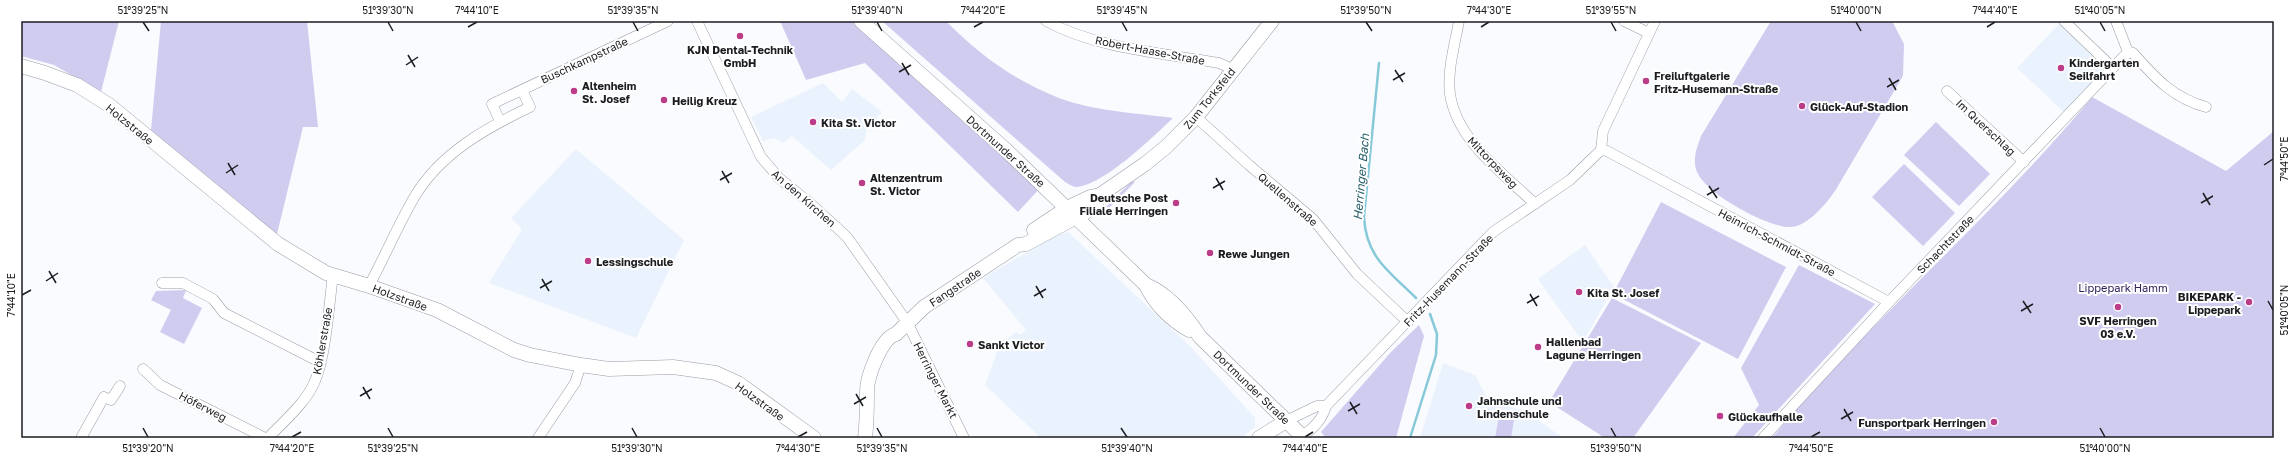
<svg xmlns="http://www.w3.org/2000/svg" width="2295" height="459" viewBox="0 0 2295 459" font-family="'Golos Text',sans-serif">
  <style>
    .built { fill: #eaf3fd }
    .green { fill: #d0ccf0 }
    .lines { fill: none; stroke-linecap: round; stroke-linejoin: round }
    .stream { stroke: #86c9d9; stroke-width: 2.5 }
    .street-casing { stroke: #979da4; stroke-width: 11 }
    .secondary-casing { stroke: #979da4; stroke-width: 15 }
    .street { stroke: #fff; stroke-width: 10 }
    .secondary { stroke: #fff; stroke-width: 14 }
    .ticks { fill: none; stroke: #1b1d20; stroke-width: 1.5 }
    .poi-dot { fill: #bb3c88; stroke: #fff; stroke-width: 1.5 }
    .labels { text-anchor: middle; dominant-baseline: central; stroke-width: 4; stroke-linejoin: round; paint-order: stroke }
    .poi-label { font-size: 11px; font-weight: bold; fill: #1b1d20; stroke: #fff; text-anchor: start }
    .street-label { font-size: 11px; fill: #1b1d20; stroke: #fff }
    .park-label { font-size: 11px; fill: #32245f; stroke: #fff }
    .water-label { font-size: 12px; font-style: italic; fill: #275f6b; stroke: #fff }
    .neatline { fill: none; stroke: #1b1d20; stroke-width: 1.5 }
    .ticks-label { font-size: 10px; text-anchor: middle; fill: #1b1d20 }
  </style>
  <rect width="100%" height="100%" fill="#f9fbfe"/>
  <!-- built -->
  <g class="built">
    <polygon points="2059,24 2105,69 2064,112 2017,68"/>
    <polygon points="823,83 842,102 852,89 882,112 867,128 865,140 831,170 792,136 783,143 774,138 763,141 751,117"/>
    <polygon points="576,149 684,240 636,338 489,283 522,229 511,218"/>
    <polygon points="1068,232 1190,346 1255,418 1255,427 1241,438 1041,438 985,385 1000,344 1016,332 1020,335 1026,330 983,278 1055,236"/>
    <polygon points="1585,245 1614,287 1583,342 1538,279"/>
    <polygon points="1443,363 1475,375 1487,398 1528,413 1563,438 1420,438"/>
  </g>
  <!-- green -->
  <g class="green">
    <polygon points="21,21 119,21 101,92 54,65 21,56"/>
    <polygon points="161,21 307,21 318,127 303,127 277,234 151,130"/>
    <polygon points="780,21 852,21 1041,187 1018,212 865,63 806,80"/>
    <path d="M882 21H946C978 54 1015 81 1059 98 1094 111 1136 113 1173 118 1154 136 1103 186 1076 187 1073 187 1069 184 1065 182Z"/>
    <path d="M1771 21H1892L1904 44 1903 76 1835 191C1826 204 1808 226 1791 227 1768 228 1706 194 1697 172 1692 160 1697 147 1701 136Z"/>
    <path d="M2092 97 2226 171 2274 131V438H1772C1872 318 1993 217 2092 97Z"/>
    <polygon points="1936,122 1990,174 1959,206 1904,155"/>
    <polygon points="1904,164 1955,213 1923,246 1872,197"/>
    <polygon points="1132,181 1135,182 1105,212 1103,210"/>
    <polygon points="1661,202 1786,267 1738,359 1613,294"/>
    <polygon points="1799,265 1875,304 1752,438 1733,438 1759,405 1741,368"/>
    <polygon points="186,290 183,298 202,308 184,344 160,332 171,310 151,300 156,291"/>
    <polygon points="1612,298 1701,343 1633,438 1605,438 1549,402"/>
    <polygon points="1419,325 1424,336 1396,438 1326,438 1321,432 1391,352"/>
    <polygon points="1499,416 1514,420 1511,438 1495,438"/>
  </g>
  <g class="lines">
    <!-- stream -->
    <g class="stream">
      <path d="M1379 63 1364 217C1366 258 1390 272 1416 298"/>
      <polyline points="1410,438 1436,355 1437,334 1430,314"/>
    </g>
    <!-- street casing -->
    <g class="street-casing">
      <g id="street">
        <polyline points="697,21 761,157 779,178 811,204 847,237 907,322 964,438"/>
        <path d="M1046 21C1098 49 1162 53 1219 63L1232 69"/>
        <path d="M1459 21C1455 44 1447 70 1450 94 1457 141 1503 173 1535 204"/>
        <polyline points="1624,21 1649,33"/>
        <polyline points="2064,21 2112,67"/>
        <polyline points="2116,21 2128,52"/>
        <path d="M2128 52 2133 53C2155 78 2173 98 2206 107"/>
        <polyline points="1947,91 2024,162"/>
        <polyline points="1196,117 1249,165 1313,219 1357,274 1408,322"/>
        <polyline points="500,121 492,104 668,21"/>
        <polyline points="1601,150 1607,151 1889,302"/>
        <polyline points="1601,150 1603,131 1655,21"/>
        <polyline points="162,283 183,283 213,299 224,313 320,362"/>
        <path d="M369 286C385 256 398 225 415 196 441 153 486 128 530 107L522 90"/>
        <polyline points="143,369 160,385 265,438"/>
        <polyline points="1286,421 1317,406 1326,406"/>
        <path d="M1302 436C1314 428 1322 420 1326 406L1493 232 1570 180 1601 150"/>
        <polyline points="81,438 104,397 111,400 120,386"/>
        <path d="M268 438C284 421 306 403 315 381 326 356 329 304 333 275"/>
        <polyline points="538,438 575,383 581,365"/>
        <polyline points="1763,438 1889,302 2128,52"/>
      </g>
    </g>
    <!-- secondary casing -->
    <g class="secondary-casing">
      <g id="secondary">
        <path d="M861 21 1006 150 1146 285C1168 294 1187 317 1200 337L1304 438"/>
        <polyline points="21,66 45,73 77,85 109,105 278,244 326,273 369,286 437,310 514,350 530,355 581,365 609,369 673,367 716,373 738,383 814,438"/>
        <polyline points="1034,230 1067,208 1090,197 1100,195 1145,164 1166,147 1196,117 1272,21"/>
        <path d="M1146 285C1154 303 1171 320 1189 330"/>
        <path d="M865 438C867 422 867 407 867 391 867 377 881 338 896 334L924 307 1018 245 1026 244 1093 208 1100 195"/>
        <polyline points="1259,438 1286,421"/>
      </g>
    </g>
    <!-- street -->
    <use href="#street" class="street"/>
    <!-- secondary -->
    <use href="#secondary" class="secondary"/>
  </g>
  <!-- ticks -->
  <path class="ticks" d="M143 22 149 31M388 22 393 31M633 22 638 31M877 22 882 31M1122 22 1127 31M1366 22 1372 31M1611 22 1616 31M1856 22 1861 31M2100 22 2105 31M468 27 477 22M974 27 983 22M1481 27 1489 22M1987 27 1995 22M408 55 415 67M902 63 909 75M406 65 418 57M1395 70 1403 82M899 72 911 65M1889 78 1896 90M1393 80 1405 73M1887 87 1899 80M228 163 235 175M2264 165 2273 159M722 171 729 183M226 173 238 165M1216 178 1223 190M720 180 732 173M1709 186 1717 198M1213 188 1225 181M2203 193 2210 205M1707 195 1719 188M2201 203 2213 196M49 271 56 283M542 279 549 291M46 281 58 273M1036 286 1043 298M540 288 552 281M1530 294 1537 306M22 295 31 290M1034 296 1046 289M2023 301 2031 313M2268 301 2273 310M1527 303 1539 296M2021 311 2033 304M363 387 370 399M856 394 863 406M360 396 372 389M1350 402 1357 414M854 404 866 397M1844 409 1851 421M1348 411 1360 404M1841 419 1853 412M143 428 148 437M388 428 393 437M632 428 637 437M877 428 882 437M1121 428 1127 437M1611 428 1616 437M2100 428 2105 437M292 437 301 432M798 437 807 432M1305 437 1313 432M1811 437 1820 432"/>
  <!-- markers -->
  <g class="poi-dot">
    <circle cx="740" cy="36" r="4"/>
    <circle cx="2061" cy="68" r="4"/>
    <circle cx="1646" cy="81" r="4"/>
    <circle cx="574" cy="91" r="4"/>
    <circle cx="664" cy="100" r="4"/>
    <circle cx="1802" cy="106" r="4"/>
    <circle cx="813" cy="122" r="4"/>
    <circle cx="862" cy="183" r="4"/>
    <circle cx="1176" cy="203" r="4"/>
    <circle cx="1210" cy="253" r="4"/>
    <circle cx="588" cy="261" r="4"/>
    <circle cx="1579" cy="292" r="4"/>
    <circle cx="2249" cy="302" r="4"/>
    <circle cx="2118" cy="307" r="4"/>
    <circle cx="970" cy="344" r="4"/>
    <circle cx="1538" cy="347" r="4"/>
    <circle cx="1469" cy="406" r="4"/>
    <circle cx="1720" cy="416" r="4"/>
    <circle cx="1994" cy="422" r="4"/>
  </g>
  <g class="labels">
    <!-- poi labels -->
    <g class="poi-label">
      <text x="740" y="49" text-anchor="middle">KJN Dental-Technik<tspan x="740" dy="13">GmbH</tspan></text>
      <text x="2069" y="62">Kindergarten<tspan x="2069" dy="13">Seilfahrt</tspan></text>
      <text x="1654" y="75">Freiluftgalerie<tspan x="1654" dy="13">Fritz-Husemann-Straße</tspan></text>
      <text x="582" y="85">Altenheim<tspan x="582" dy="13">St. Josef</tspan></text>
      <text x="672" y="100">Heilig Kreuz</text>
      <text x="1810" y="106">Glück-Auf-Stadion</text>
      <text x="821" y="122">Kita St. Victor</text>
      <text x="870" y="177">Altenzentrum<tspan x="870" dy="13">St. Victor</tspan></text>
      <text x="1168" y="197" text-anchor="end">Deutsche Post<tspan x="1168" dy="13">Filiale Herringen</tspan></text>
      <text x="1218" y="253">Rewe Jungen</text>
      <text x="596" y="261">Lessingschule</text>
      <text x="1587" y="292">Kita St. Josef</text>
      <text x="2241" y="296" text-anchor="end">BIKEPARK -<tspan x="2241" dy="13">Lippepark</tspan></text>
      <text x="2118" y="320" text-anchor="middle">SVF Herringen<tspan x="2118" dy="13">03 e.V.</tspan></text>
      <text x="1546" y="341">Hallenbad<tspan x="1546" dy="13">Lagune Herringen</tspan></text>
      <text x="978" y="344">Sankt Victor</text>
      <text x="1477" y="400">Jahnschule und<tspan x="1477" dy="13">Lindenschule</tspan></text>
      <text x="1728" y="416">Glückaufhalle</text>
      <text x="1986" y="422" text-anchor="end">Funsportpark Herringen</text>
    </g>
    <!-- street labels -->
    <g class="street-label">
      <text transform="translate(1150 50) rotate(11)">Robert-Haase-Straße</text>
      <text transform="translate(584 60) rotate(-25)">Buschkampstraße</text>
      <text transform="translate(1209 98) rotate(-51)">Zum Torksfeld</text>
      <text transform="translate(130 124) rotate(39)">Holzstraße</text>
      <text transform="translate(1986 127) rotate(43)">Im Querschlag</text>
      <text transform="translate(1006 151) rotate(42)">Dortmunder Straße</text>
      <text transform="translate(1493 162) rotate(46)">Mittorpsweg</text>
      <text transform="translate(804 198) rotate(41)">An den Kirchen</text>
      <text transform="translate(1288 199) rotate(41)">Quellenstraße</text>
      <text transform="translate(1777 242) rotate(28)">Heinrich-Schmidt-Straße</text>
      <text transform="translate(1945 244) rotate(-46)">Schachtstraße</text>
      <text transform="translate(1448 280) rotate(-46)">Fritz-Husemann-Straße</text>
      <text transform="translate(955 287) rotate(-34)">Fangstraße</text>
      <text transform="translate(400 297) rotate(20)">Holzstraße</text>
      <text transform="translate(322 341) rotate(-80)">Köhlerstraße</text>
      <text transform="translate(936 380) rotate(63)">Herringer Markt</text>
      <text transform="translate(1252 387) rotate(44)">Dortmunder Straße</text>
      <text transform="translate(760 401) rotate(36)">Holzstraße</text>
      <text transform="translate(203 406) rotate(27)">Höferweg</text>
    </g>
    <!-- park labels -->
    <g class="park-label">
      <text x="2123" y="287">Lippepark Hamm</text>
    </g>
    <!-- water labels -->
    <g class="water-label">
      <text transform="translate(1361 177) rotate(-85)">Herringer Bach</text>
    </g>
  </g>
  <!-- border -->
  <rect width="2295" height="459" fill="none" stroke="#ffffff" stroke-width="44"/>
  <rect x="22" y="22" width="2251" height="415" class="neatline"/>
  <g class="ticks-label">
    <text x="143" y="14">51°39'25"N</text>
    <text x="388" y="14">51°39'30"N</text>
    <text x="477" y="14">7°44'10"E</text>
    <text x="633" y="14">51°39'35"N</text>
    <text x="877" y="14">51°39'40"N</text>
    <text x="983" y="14">7°44'20"E</text>
    <text x="1122" y="14">51°39'45"N</text>
    <text x="1366" y="14">51°39'50"N</text>
    <text x="1489" y="14">7°44'30"E</text>
    <text x="1611" y="14">51°39'55"N</text>
    <text x="1856" y="14">51°40'00"N</text>
    <text x="1995" y="14">7°44'40"E</text>
    <text x="2100" y="14">51°40'05"N</text>
    <text transform="translate(2284 159) rotate(-90)" y="4">7°44'50"E</text>
    <text transform="translate(11 295) rotate(-90)" y="4">7°44'10"E</text>
    <text transform="translate(2284 310) rotate(-90)" y="4">51°40'05"N</text>
    <text x="148" y="452">51°39'20"N</text>
    <text x="292" y="452">7°44'20"E</text>
    <text x="393" y="452">51°39'25"N</text>
    <text x="637" y="452">51°39'30"N</text>
    <text x="798" y="452">7°44'30"E</text>
    <text x="882" y="452">51°39'35"N</text>
    <text x="1127" y="452">51°39'40"N</text>
    <text x="1305" y="452">7°44'40"E</text>
    <text x="1616" y="452">51°39'50"N</text>
    <text x="1811" y="452">7°44'50"E</text>
    <text x="2105" y="452">51°40'00"N</text>
  </g>
</svg>
